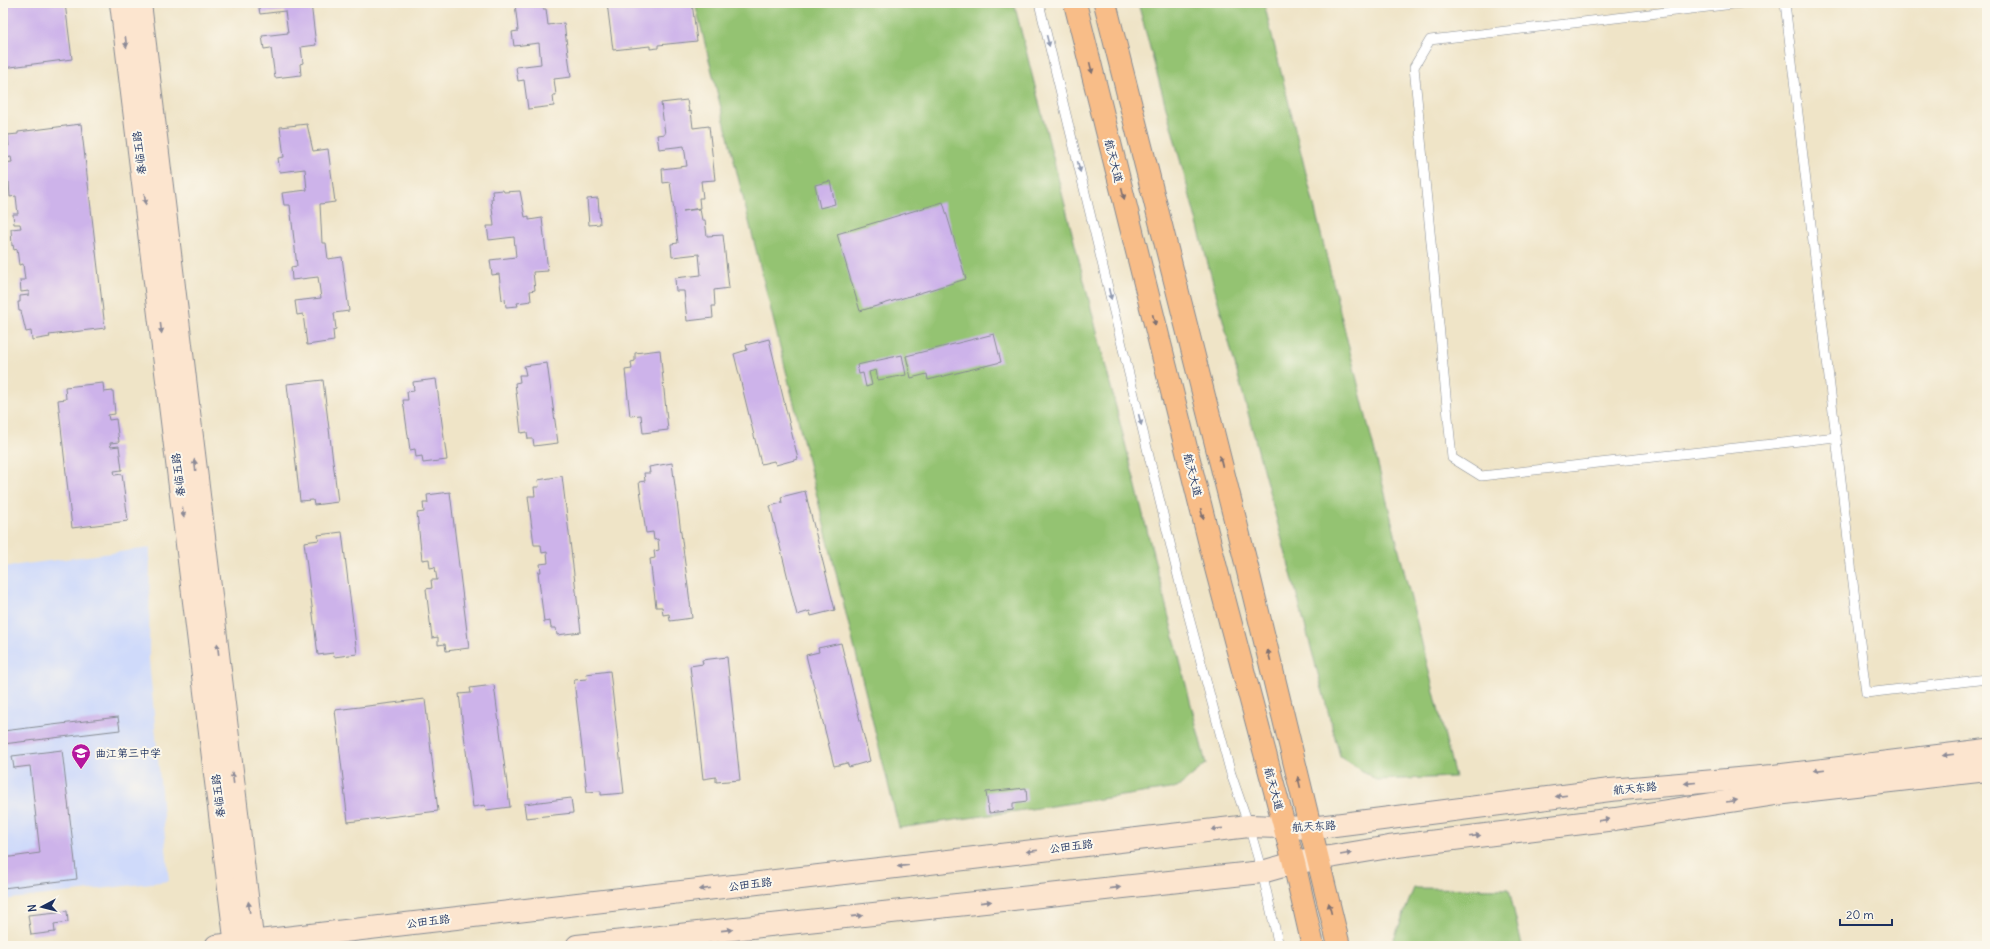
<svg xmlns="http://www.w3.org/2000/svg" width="1990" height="949" viewBox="0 0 1990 949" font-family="Delius,'LXGW WenKai TC',sans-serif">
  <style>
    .built { fill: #cfdafa }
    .green { fill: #94c372; stroke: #587968 }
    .building { fill: #cdb3ea }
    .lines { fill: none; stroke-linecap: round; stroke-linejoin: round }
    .lane-casing { stroke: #858a92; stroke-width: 10 }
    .secondary-casing { stroke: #858a92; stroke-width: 24 }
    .primary-casing { stroke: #858a92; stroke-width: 24 }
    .lane { stroke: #fff; stroke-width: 9 }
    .secondary { stroke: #fce5cf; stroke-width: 22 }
    .primary { stroke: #f8bd88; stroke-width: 22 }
    .oneway { fill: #8d97ae }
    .oneway2 { fill: #8c8a96 }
    .oneway3 { fill: #7e6f71 }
    .labels { text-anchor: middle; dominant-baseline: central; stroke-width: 4; stroke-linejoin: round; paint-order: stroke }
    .street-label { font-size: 11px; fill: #1b2f5e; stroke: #fbf7ec }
    .poi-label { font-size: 11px; fill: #1b2f5e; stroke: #fbf7ec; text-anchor: start }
  </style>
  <rect width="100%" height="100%" fill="#fbf7ec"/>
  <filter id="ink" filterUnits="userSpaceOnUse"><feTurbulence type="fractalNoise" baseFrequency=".025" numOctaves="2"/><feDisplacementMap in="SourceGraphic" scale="8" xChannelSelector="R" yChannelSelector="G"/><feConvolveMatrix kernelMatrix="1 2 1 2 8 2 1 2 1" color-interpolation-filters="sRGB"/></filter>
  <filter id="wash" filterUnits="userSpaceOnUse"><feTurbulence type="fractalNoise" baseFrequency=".012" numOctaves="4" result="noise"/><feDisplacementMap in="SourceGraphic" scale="16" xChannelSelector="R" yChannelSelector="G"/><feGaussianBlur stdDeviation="0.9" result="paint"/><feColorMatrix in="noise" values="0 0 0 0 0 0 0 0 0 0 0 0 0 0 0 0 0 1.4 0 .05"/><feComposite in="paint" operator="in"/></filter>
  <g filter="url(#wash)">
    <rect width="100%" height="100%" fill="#efe4c7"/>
    <!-- built -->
    <polygon class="built" points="150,548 149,659 169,881 3,900 3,567"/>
    <!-- green -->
    <g class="green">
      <polygon points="695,3 1014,3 1206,764 1177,788 899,828"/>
      <polygon points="1138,3 1264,3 1455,777 1376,780 1340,756"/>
      <polygon points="1414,888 1509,889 1522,946 1391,946"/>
      <polygon points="1222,939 1230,946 1138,946"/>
    </g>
    <g id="blocks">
      <!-- building -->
      <g class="building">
        <polygon points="3,3 65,3 72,59 3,68"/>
        <polygon points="258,3 311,3 316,45 301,47 303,63 300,64 301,75 275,78 271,48 264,49 262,36 288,33 285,11 260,14"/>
        <polygon points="515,3 542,3 543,9 546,9 548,25 564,23 571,77 554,79 556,95 553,95 554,106 528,109 524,80 518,81 516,67 541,64 539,43 514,46 512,32 518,31"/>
        <polygon points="607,3 670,3 671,5 692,3 697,41 658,45 658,48 650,49 650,46 613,50"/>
        <polygon points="687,100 689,112 691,111 693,128 709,126 715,180 701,181 703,198 699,198 700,208 683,211 700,209 702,220 705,220 707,236 723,235 729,288 714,290 715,306 712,306 713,318 687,321 684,291 676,291 675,278 701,275 699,254 672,257 671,244 678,243 674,211 670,182 663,183 662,169 687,166 684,146 659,149 657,135 665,134 661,103"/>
        <polygon points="81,124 105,328 49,335 50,337 32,340 31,331 26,332 21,311 19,311 18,302 20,302 20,296 29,295 29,291 21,292 20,280 25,280 23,264 19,265 17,249 14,250 13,245 12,246 11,229 21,228 20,224 14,224 13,214 18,214 16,196 10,197 9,182 6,183 5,178 3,178 4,163 12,162 11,157 6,158 4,147 9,146 8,135 18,134 18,132"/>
        <polygon points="307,124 313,151 328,149 335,202 320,204 322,243 326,243 328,259 342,257 349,311 334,313 336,329 333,330 334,341 307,345 303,314 297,315 295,301 321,298 318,277 292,280 291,267 297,266 290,205 284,205 282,193 307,190 305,169 280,172 278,158 284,157 280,127"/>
        <polygon points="830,181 835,204 820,208 815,185"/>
        <polygon points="503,190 504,192 520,191 525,217 529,216 529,220 542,218 548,271 533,272 535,290 530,291 531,301 517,303 518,306 506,307 505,299 502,300 499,274 492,275 490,260 516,257 514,237 489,240 487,226 494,226 491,199 493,199 492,191"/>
        <polygon points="598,198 600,224 589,225 587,199"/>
        <polygon points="943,202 966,279 860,311 837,234"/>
        <polygon points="994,334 1001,362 928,380 927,374 911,378 906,356"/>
        <polygon points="769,339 798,459 776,465 774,461 761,464 734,354 747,350 746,345"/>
        <polygon points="660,350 668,430 643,433 641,415 630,416 625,370 632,369 631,362 635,361 635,353"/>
        <polygon points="902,355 906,375 878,380 876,370 869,372 872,385 866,387 863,373 859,374 857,365"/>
        <polygon points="547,363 558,443 534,446 533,439 528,439 527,432 521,433 515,383 520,382 519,375 526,375 524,366"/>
        <polygon points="436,379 447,460 423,463 422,456 416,457 415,449 410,450 403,400 408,400 407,392 414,391 413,382"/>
        <polygon points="323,380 338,502 314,505 313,500 300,501 287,384"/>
        <polygon points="103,383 104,392 113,391 115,414 108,415 109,420 116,419 119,442 110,443 111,447 119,446 122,470 114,471 115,475 122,474 128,521 72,528 58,400 66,399 65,387"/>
        <polygon points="672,463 692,618 670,621 669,614 663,615 662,607 656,607 650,559 655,558 654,551 659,550 658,539 654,540 653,532 646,533 639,482 645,481 644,473 650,473 649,467"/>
        <polygon points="562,476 581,632 557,635 556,628 551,628 550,621 544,622 538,572 541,572 540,564 548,563 547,552 542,553 541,545 534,545 528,496 535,496 534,487 539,487 538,480"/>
        <polygon points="805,491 835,610 811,616 810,611 797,615 770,506 782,503 781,497"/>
        <polygon points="450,492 469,648 446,651 445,644 438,645 438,637 432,638 426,589 432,588 431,580 437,580 435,567 430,568 429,559 422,560 417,513 424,512 423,503 428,503 427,495"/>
        <polygon points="342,532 357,654 334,657 333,653 318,655 304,542 319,540 318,535"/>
        <polygon points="841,643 870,761 849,767 847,763 834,766 806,655 819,652 818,648"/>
        <polygon points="727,657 740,780 716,782 716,777 703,779 690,666 703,664 702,660"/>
        <polygon points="610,671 624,793 601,795 601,791 587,792 574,680 587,679 586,674"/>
        <polygon points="494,685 510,807 486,810 485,805 473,807 459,694 471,693 470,688"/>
        <polygon points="425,699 438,811 348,822 335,710"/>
        <polygon points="118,717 120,730 3,744 3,731"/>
        <polygon points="62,750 77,879 3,888 3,858 40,853 30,766 14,768 12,756"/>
        <polygon points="1026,788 1027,801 1013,803 1013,810 989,813 986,792"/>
        <polygon points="571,798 573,813 526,818 524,804"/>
        <polygon points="67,911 68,922 54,924 55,932 31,935 28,915"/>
      </g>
    </g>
  </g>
  <g filter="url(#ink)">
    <use href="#blocks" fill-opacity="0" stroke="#858a92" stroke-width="1"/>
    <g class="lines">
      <!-- lane casing -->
      <g class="lane-casing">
        <g id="lane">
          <polyline points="1039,3 1179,580 1231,774 1249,826 1262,872 1279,946"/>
          <polyline points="1742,3 1430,40 1414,67 1452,458 1481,476 1836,437"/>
          <polyline points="1785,3 1866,693 1987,679"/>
        </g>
      </g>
      <!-- secondary casing -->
      <g class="secondary-casing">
        <g id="secondary">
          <polyline points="121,3 236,946"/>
          <polyline points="140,3 253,946"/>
          <polyline points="216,946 1249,826 1311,828 1610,790 1773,776 1987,750"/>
          <polyline points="577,946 1262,872 1294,863 1389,847 1615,819 1776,794 1987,770"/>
        </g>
      </g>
      <!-- primary casing -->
      <g class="primary-casing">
        <g id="primary">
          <polyline points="1075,3 1216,568 1294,863 1313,946"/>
          <polyline points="1105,3 1246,563 1339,946"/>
        </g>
      </g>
      <!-- lane -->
      <use href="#lane" class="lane"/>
      <!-- secondary -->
      <use href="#secondary" class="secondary"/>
      <!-- primary -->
      <use href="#primary" class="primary"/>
    </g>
    <!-- one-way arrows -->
    <defs><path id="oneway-solid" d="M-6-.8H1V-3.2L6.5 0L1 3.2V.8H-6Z"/></defs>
    <g class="oneway">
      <use href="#oneway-solid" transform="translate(1048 41) rotate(76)"/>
      <use href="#oneway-solid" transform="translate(1079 167) rotate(76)"/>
      <use href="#oneway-solid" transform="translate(1110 294) rotate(76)"/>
      <use href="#oneway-solid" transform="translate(1140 420) rotate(76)"/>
    </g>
    <g class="oneway2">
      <use href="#oneway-solid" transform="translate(126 42) rotate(83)"/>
      <use href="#oneway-solid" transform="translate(145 199) rotate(83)"/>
      <use href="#oneway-solid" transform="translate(161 328) rotate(83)"/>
      <use href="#oneway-solid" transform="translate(195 465) rotate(-97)"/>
      <use href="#oneway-solid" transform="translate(183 512) rotate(83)"/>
      <use href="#oneway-solid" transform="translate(218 649) rotate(-97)"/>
      <use href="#oneway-solid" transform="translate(1948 755) rotate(173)"/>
      <use href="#oneway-solid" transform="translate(1819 770) rotate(173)"/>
      <use href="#oneway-solid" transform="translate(233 778) rotate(-97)"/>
      <use href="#oneway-solid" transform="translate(1690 783) rotate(175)"/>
      <use href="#oneway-solid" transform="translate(1561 796) rotate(173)"/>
      <use href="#oneway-solid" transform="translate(1732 801) rotate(-9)"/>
      <use href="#oneway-solid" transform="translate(1604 820) rotate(-7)"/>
      <use href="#oneway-solid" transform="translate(1217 829) rotate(173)"/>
      <use href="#oneway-solid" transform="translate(1475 836) rotate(-7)"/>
      <use href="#oneway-solid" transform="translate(1032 851) rotate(173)"/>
      <use href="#oneway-solid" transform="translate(1346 854) rotate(-10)"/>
      <use href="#oneway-solid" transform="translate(903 866) rotate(173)"/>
      <use href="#oneway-solid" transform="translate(1115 888) rotate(-6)"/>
      <use href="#oneway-solid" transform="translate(705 889) rotate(173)"/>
      <use href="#oneway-solid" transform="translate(986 902) rotate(-6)"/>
      <use href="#oneway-solid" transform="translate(249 907) rotate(-97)"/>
      <use href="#oneway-solid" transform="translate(857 916) rotate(-6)"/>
      <use href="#oneway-solid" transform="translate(727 930) rotate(-6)"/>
    </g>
    <g class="oneway3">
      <use href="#oneway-solid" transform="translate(1091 68) rotate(76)"/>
      <use href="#oneway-solid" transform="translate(1123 194) rotate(76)"/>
      <use href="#oneway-solid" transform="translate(1154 320) rotate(76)"/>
      <use href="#oneway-solid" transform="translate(1221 461) rotate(-104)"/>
      <use href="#oneway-solid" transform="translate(1202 514) rotate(76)"/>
      <use href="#oneway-solid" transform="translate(1269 655) rotate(-104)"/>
      <use href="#oneway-solid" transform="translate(1299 782) rotate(-104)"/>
      <use href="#oneway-solid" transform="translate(1330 908) rotate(-104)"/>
    </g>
  </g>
  <!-- icons -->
  <defs>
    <g id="school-pin" transform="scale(1)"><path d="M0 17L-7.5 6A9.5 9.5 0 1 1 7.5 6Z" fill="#b5179e" stroke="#fbf7ec"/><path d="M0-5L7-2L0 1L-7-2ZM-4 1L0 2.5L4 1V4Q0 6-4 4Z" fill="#fff"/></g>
  </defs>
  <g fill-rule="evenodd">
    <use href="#school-pin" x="81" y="753"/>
  </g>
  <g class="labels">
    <!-- street labels -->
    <g class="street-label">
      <text transform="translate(139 153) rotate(-97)">春临五路</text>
      <text transform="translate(1114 161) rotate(76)">航天大道</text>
      <text transform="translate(178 475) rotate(-97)">春临五路</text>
      <text transform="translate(1193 475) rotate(76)">航天大道</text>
      <text transform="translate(1635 788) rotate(-5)">航天东路</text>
      <text transform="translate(1274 789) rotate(75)">航天大道</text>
      <text transform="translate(218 796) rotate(-97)">春临五路</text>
      <text transform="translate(1314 826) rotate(-3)">航天东路</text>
      <text transform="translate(1071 846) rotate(-7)">公田五路</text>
      <text transform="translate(750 884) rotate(-7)">公田五路</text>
      <text transform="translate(428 921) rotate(-7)">公田五路</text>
    </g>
    <!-- poi labels -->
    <g class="poi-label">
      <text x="95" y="753">曲江第三中学</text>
    </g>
  </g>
  <!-- margin -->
  <rect width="1990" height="949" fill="none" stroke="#fbf7ec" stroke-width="16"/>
  <!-- north arrow -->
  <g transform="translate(42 907) rotate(263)" stroke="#fbf7ec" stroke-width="3" paint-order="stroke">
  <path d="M0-3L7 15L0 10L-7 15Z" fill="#1b2f5e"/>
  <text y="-6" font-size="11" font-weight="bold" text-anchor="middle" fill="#1b2f5e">N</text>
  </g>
  <!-- scale -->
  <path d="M1840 919v6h52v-6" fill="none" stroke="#1b2f5e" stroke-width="2"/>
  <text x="1846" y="919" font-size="12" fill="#1b2f5e" stroke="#fbf7ec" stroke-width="3" paint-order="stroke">20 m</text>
</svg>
